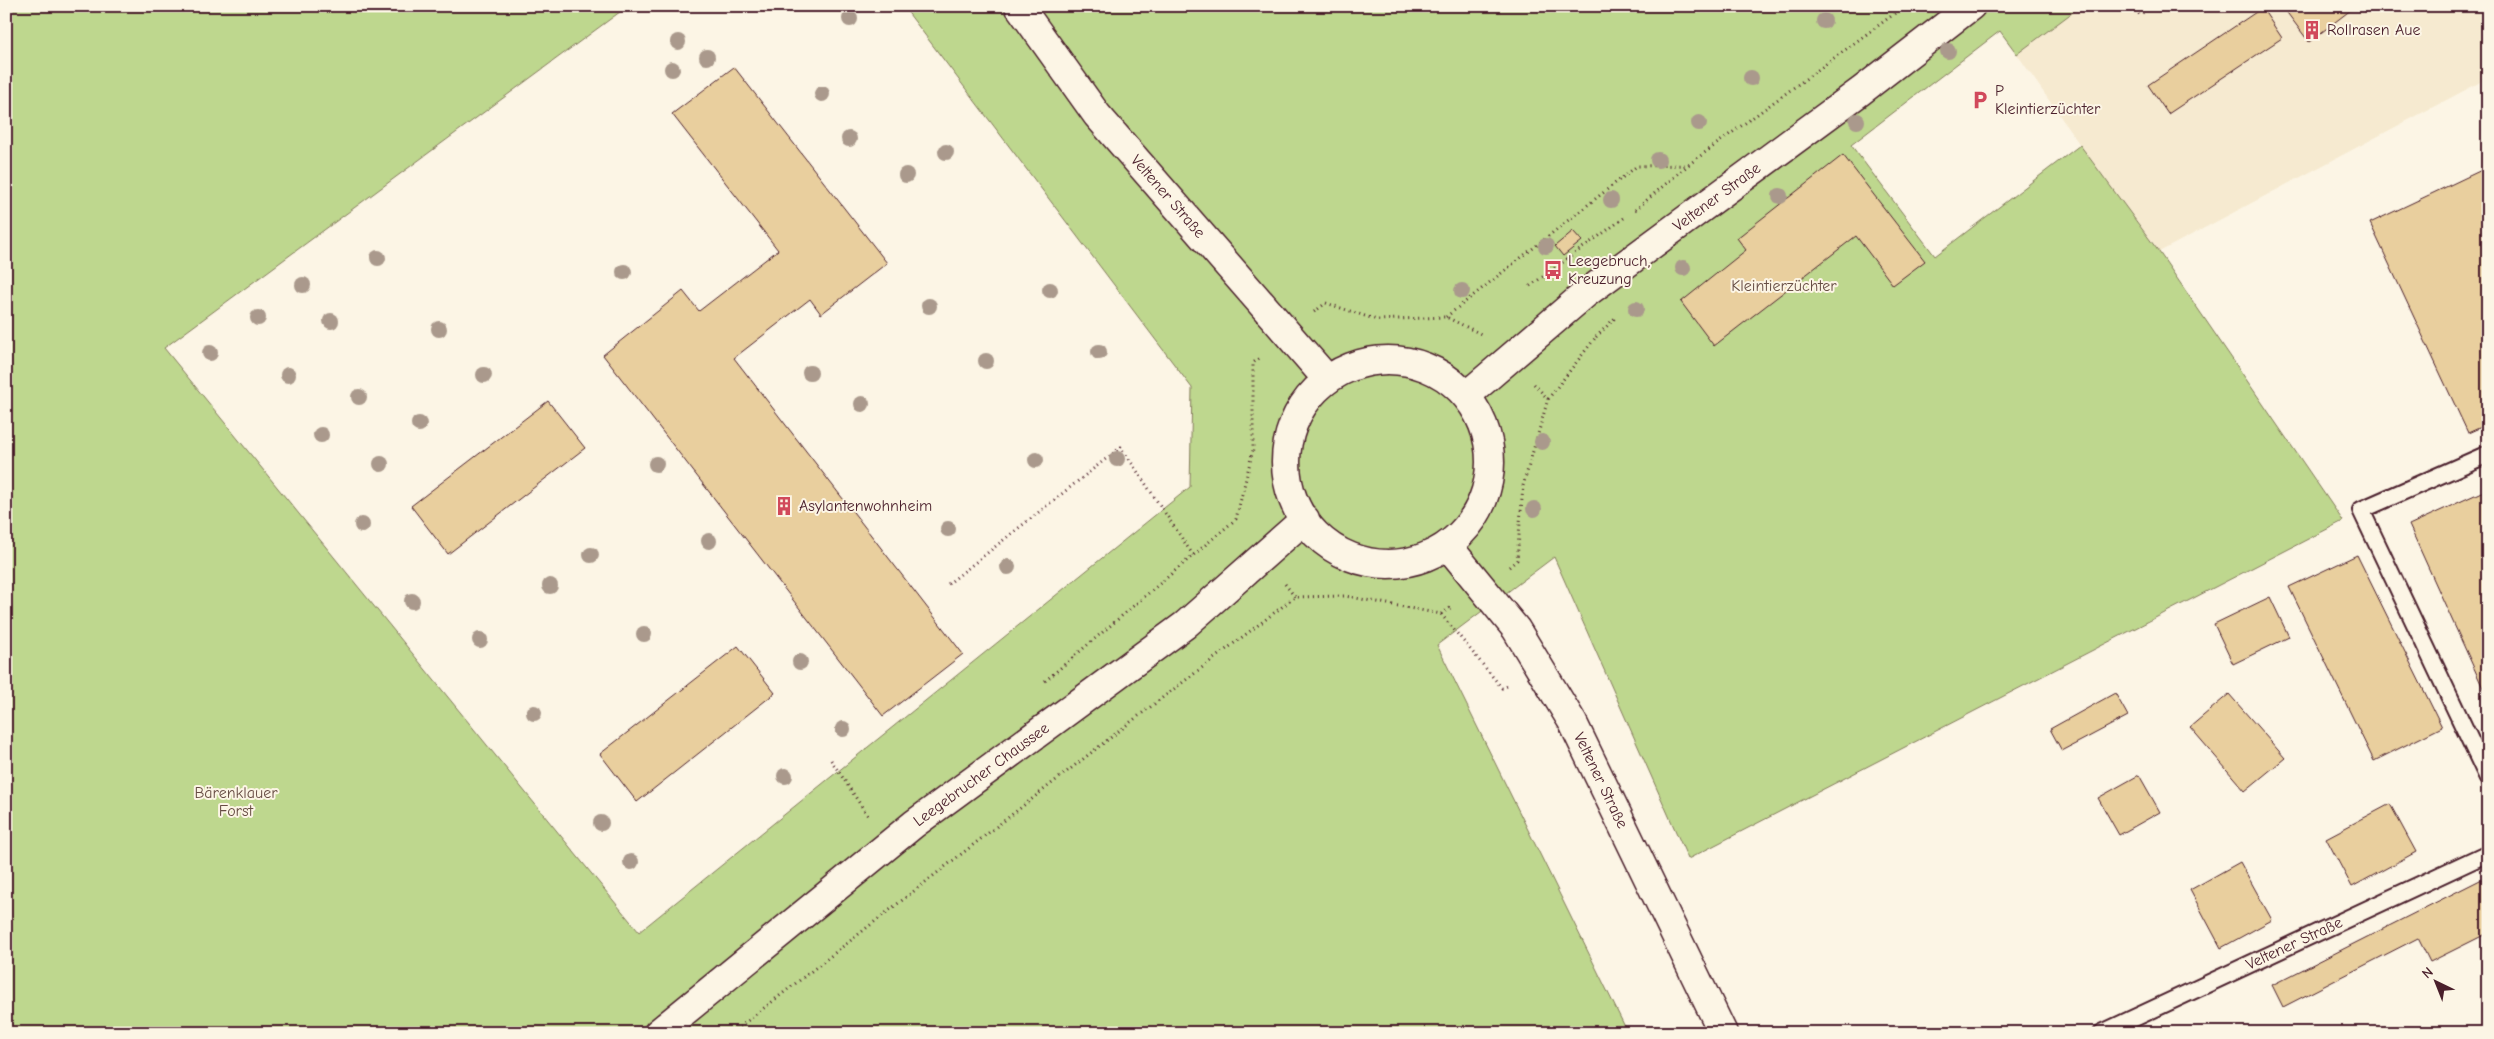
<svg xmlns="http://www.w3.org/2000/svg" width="2494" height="1039" viewBox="0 0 2494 1039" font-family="'Comic Neue',sans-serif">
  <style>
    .built { fill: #f6ead0 }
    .green { fill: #bed78e; stroke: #847b5c }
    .building { fill: #e9cf9e; stroke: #4a1f2b }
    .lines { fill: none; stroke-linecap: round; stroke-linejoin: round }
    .lane-casing { stroke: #4a1f2b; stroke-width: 20 }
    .secondary-casing { stroke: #4a1f2b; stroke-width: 31 }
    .path { stroke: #4a1f2b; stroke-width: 3; stroke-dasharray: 1 4; stroke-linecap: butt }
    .lane { stroke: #fcf5e5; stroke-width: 16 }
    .secondary { stroke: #fcf5e5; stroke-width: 28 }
    .tree { fill: #aa998c }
    .labels { text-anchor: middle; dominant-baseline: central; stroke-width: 4; stroke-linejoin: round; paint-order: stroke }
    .poi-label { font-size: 16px; fill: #4a1f2b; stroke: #fcf5e5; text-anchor: start }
    .street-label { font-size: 16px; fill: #4a1f2b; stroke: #fcf5e5 }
    .park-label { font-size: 16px; fill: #674d44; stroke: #fcf5e5 }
  </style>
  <rect width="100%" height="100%" fill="#fcf5e5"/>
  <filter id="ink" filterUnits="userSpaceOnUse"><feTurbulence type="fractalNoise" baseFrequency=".02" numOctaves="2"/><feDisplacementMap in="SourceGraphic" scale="10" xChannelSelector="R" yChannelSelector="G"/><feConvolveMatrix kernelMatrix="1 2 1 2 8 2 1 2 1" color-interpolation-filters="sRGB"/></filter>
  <g filter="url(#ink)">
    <!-- built -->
    <polygon class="built" points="2081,6 2488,6 2488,78 2159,252 2080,145 2017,54"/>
    <!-- green -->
    <polygon class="green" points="6,6 628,6 164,348 639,932 1190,487 1192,388 903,6 2081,6 2017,54 2000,31 1851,145 1935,256 2080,145 2159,252 2343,521 1688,859 1554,557 1437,645 1628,1033 6,1033"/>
    <!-- building -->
    <g class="building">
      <polygon points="2282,6 2356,6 2309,42"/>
      <polygon points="2262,8 2282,38 2168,114 2148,85"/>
      <polygon points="734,67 887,263 821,314 810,299 734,358 963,654 883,716 603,355 683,291 699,311 778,250 672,114"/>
      <polygon points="1843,155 1925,261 1893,285 1856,236 1714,346 1681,302 1746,250 1737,238"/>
      <polygon points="2488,167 2488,424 2468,433 2370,223"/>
      <polygon points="1573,231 1582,241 1563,256 1555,246"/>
      <polygon points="548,401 585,448 448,554 411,506"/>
      <polygon points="2488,489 2488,699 2409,525"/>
      <polygon points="2357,555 2442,727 2374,761 2289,587"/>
      <polygon points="2270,597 2289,637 2233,664 2214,624"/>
      <polygon points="738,646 775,693 637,802 600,754"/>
      <polygon points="2115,693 2128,716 2062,751 2050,729"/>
      <polygon points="2229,694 2285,758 2245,791 2190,727"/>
      <polygon points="2139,775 2160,812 2119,835 2098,798"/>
      <polygon points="2390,804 2416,852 2352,887 2326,838"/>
      <polygon points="2240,862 2272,920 2221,948 2190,890"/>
      <polygon points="2488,876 2488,933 2430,962 2418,938 2283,1007 2272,985"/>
    </g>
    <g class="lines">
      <!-- lane casing -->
      <g class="lane-casing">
        <g id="lane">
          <polyline points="2488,454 2361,510 2488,778"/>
          <path id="s1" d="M2102 1033 2488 853"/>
        </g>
      </g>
      <!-- secondary casing -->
      <g class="secondary-casing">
        <g id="secondary">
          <path id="s2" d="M1019 6 1097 115 1327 379"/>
          <circle cx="1388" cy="462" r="102"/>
          <path id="s3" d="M1467 395 1585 294 1861 91 1971 6"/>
          <path id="s4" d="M1448 546 1516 629 1573 723 1723 1033"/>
          <path id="s5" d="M658 1033 914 824 1185 625 1305 519"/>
        </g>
      </g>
      <!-- path -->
      <g class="path">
        <polyline points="2132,6 2140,15 2150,6"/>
        <polyline points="1635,210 1687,166"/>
        <polyline points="1530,286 1624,218"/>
        <polyline points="1314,312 1326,303 1377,320 1446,317 1483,335"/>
        <polyline points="1446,317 1637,166 1688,165 1905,6"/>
        <polyline points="1596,337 1615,318"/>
        <polyline points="1548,399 1596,337"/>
        <polyline points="1509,567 1517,560 1523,486 1548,399 1534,384"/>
        <polyline points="948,584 1121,447 1193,555"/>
        <polyline points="1285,584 1295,597"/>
        <polyline points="1441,614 1453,606"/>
        <polyline points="1045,681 1236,519 1253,450 1253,363 1262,356"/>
        <polyline points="831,760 868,816"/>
        <polyline points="732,1033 1128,724 1295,597 1345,596 1441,614 1502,688 1510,685"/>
      </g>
      <!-- lane -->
      <use href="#lane" class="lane"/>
      <!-- secondary -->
      <use href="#secondary" class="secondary"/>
    </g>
    <!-- trees -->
    <g class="tree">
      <circle cx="850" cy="19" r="8"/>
      <circle cx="1824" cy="21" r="8"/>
      <circle cx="678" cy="42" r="8"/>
      <circle cx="1948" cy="51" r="8"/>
      <circle cx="707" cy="57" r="8"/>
      <circle cx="672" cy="69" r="8"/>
      <circle cx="1751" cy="78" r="8"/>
      <circle cx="822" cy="94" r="8"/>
      <circle cx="1857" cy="121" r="8"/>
      <circle cx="1699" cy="123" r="8"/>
      <circle cx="849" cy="139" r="8"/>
      <circle cx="946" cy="152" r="8"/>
      <circle cx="1658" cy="160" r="8"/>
      <circle cx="906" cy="175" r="8"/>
      <circle cx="1780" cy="196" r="8"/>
      <circle cx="1611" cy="200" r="8"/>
      <circle cx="1546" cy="246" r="8"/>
      <circle cx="378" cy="258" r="8"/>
      <circle cx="1683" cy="268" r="8"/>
      <circle cx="624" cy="272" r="8"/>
      <circle cx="303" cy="285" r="8"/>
      <circle cx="1050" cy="290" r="8"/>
      <circle cx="1462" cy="291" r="8"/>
      <circle cx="929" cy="306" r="8"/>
      <circle cx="1636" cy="309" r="8"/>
      <circle cx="258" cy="318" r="8"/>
      <circle cx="331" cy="321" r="8"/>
      <circle cx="439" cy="329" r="8"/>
      <circle cx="1099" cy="352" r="8"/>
      <circle cx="210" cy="353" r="8"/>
      <circle cx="986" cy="361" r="8"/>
      <circle cx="810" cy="373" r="8"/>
      <circle cx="288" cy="375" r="8"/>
      <circle cx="484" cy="375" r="8"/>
      <circle cx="359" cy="397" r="8"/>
      <circle cx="862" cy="404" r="8"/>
      <circle cx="419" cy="424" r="8"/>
      <circle cx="321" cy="435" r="8"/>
      <circle cx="1542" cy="442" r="8"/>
      <circle cx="1117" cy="459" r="8"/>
      <circle cx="1036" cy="460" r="8"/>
      <circle cx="381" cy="464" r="8"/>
      <circle cx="656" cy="464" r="8"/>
      <circle cx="1534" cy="509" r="8"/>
      <circle cx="362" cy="525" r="8"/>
      <circle cx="948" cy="529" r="8"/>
      <circle cx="709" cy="541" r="8"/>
      <circle cx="591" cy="555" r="8"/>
      <circle cx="1008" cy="567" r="8"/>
      <circle cx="550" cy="586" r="8"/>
      <circle cx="412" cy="601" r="8"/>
      <circle cx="644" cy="634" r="8"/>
      <circle cx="480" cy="640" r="8"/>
      <circle cx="800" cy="662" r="8"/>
      <circle cx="534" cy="713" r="8"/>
      <circle cx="843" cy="729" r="8"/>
      <circle cx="785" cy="776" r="8"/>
      <circle cx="601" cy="823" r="8"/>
      <circle cx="631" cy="862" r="8"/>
    </g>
  </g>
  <!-- icons -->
  <defs>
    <g id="building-bare" transform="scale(1.5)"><path d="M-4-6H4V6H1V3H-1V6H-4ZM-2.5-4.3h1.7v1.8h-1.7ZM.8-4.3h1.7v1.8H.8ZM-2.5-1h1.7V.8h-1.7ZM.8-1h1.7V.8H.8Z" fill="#d1495b" stroke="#fcf5e5" stroke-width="2.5" paint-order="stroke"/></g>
    <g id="parking-bare" transform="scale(1.5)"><path d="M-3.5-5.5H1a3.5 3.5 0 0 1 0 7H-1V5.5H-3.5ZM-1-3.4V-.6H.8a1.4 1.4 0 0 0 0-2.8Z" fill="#d1495b" stroke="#fcf5e5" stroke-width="2.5" paint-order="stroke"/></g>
    <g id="bus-bare" transform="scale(1.5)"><path d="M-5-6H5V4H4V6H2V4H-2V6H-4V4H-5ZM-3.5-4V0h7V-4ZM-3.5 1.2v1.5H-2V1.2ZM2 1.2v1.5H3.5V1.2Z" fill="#d1495b" stroke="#fcf5e5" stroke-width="2.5" paint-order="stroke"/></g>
  </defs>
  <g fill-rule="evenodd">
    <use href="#building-bare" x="2312" y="30"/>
    <use href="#parking-bare" x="1980" y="100"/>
    <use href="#bus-bare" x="1553" y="270"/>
    <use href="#building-bare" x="784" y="506"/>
  </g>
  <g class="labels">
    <!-- poi labels -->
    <g class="poi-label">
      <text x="2327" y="30">Rollrasen Aue</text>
      <text x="1995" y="91">P<tspan x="1995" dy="18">Kleintierzüchter</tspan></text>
      <text x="1568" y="261">Leegebruch,<tspan x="1568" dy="18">Kreuzung</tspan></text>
      <text x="799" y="506">Asylantenwohnheim</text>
    </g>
    <!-- street labels -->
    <g class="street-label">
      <text stroke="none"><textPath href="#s2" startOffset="242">Veltener Straße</textPath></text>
      <text stroke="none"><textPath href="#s3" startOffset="319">Veltener Straße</textPath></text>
      <text stroke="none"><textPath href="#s5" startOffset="414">Leegebrucher Chaussee</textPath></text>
      <text stroke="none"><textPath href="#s4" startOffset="281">Veltener Straße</textPath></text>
      <text stroke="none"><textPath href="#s1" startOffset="212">Veltener Straße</textPath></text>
    </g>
    <!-- park labels -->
    <g class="park-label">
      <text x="1784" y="286">Kleintierzüchter</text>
      <text x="236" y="793">Bärenklauer<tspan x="236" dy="18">Forst</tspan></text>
    </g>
  </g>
  <!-- margin -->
  <rect width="2494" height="1039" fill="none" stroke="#fcf5e5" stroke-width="25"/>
  <rect x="12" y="12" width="2469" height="1014" fill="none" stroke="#4a1f2b" stroke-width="2" filter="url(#ink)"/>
  <!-- north arrow -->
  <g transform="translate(2436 982) rotate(317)" stroke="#fcf5e5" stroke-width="4" paint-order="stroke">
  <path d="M0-4L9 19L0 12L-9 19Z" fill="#4a1f2b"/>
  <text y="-8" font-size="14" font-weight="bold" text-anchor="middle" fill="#4a1f2b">N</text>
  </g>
</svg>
